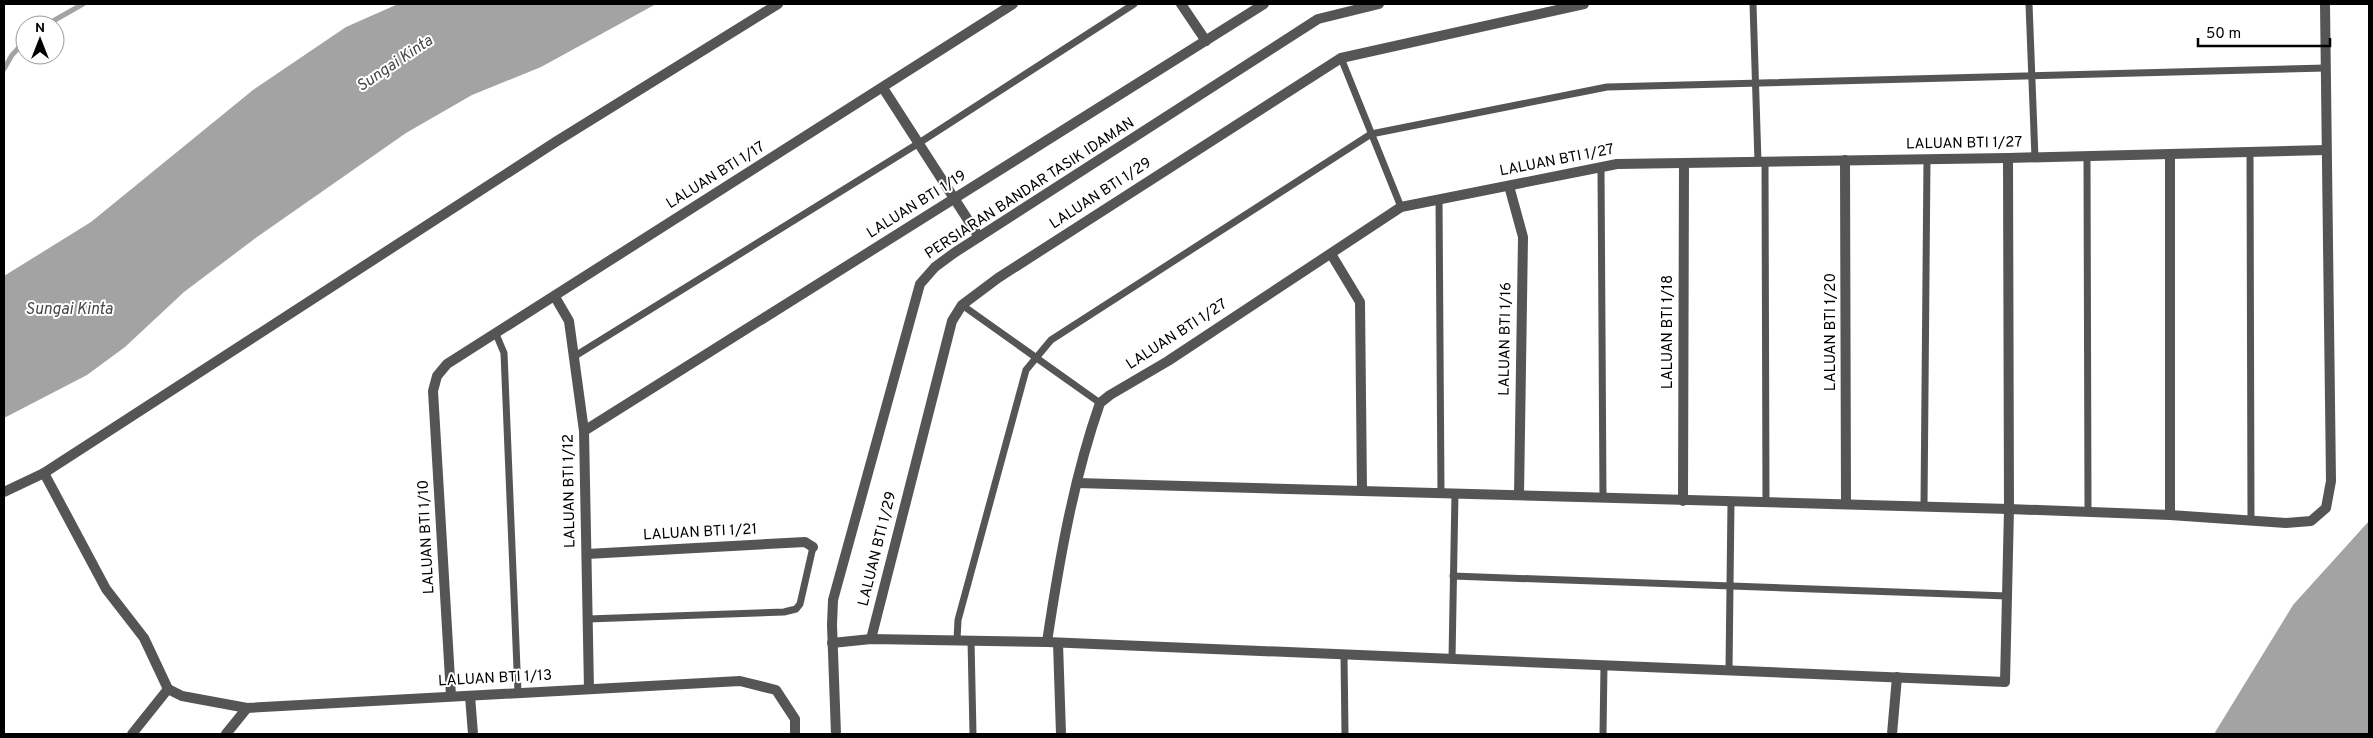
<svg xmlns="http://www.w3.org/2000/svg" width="2373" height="738" viewBox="0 0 2373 738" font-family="Overpass,sans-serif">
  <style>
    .water { fill: #a3a3a3 }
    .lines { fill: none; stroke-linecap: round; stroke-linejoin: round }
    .stream { stroke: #a3a3a3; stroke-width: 5 }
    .lane { stroke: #555; stroke-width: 7 }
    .street { stroke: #555; stroke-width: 10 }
    .labels { text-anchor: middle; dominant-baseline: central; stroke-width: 4; stroke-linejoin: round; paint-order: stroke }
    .street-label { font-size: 15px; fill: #000; stroke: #fff }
    .water-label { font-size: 16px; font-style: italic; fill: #444; stroke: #fff }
  </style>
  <rect width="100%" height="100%" fill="#fff"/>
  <!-- water -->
  <g class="water">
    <polygon points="398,4 656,4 541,67 472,95 406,133 257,237 184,292 125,347 87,375 4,418 4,276 91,222 253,90 346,27"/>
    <polygon points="2369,521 2369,734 2214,734 2293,605"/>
  </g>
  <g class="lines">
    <!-- stream -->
    <g class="stream">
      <polyline points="46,25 83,4"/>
      <polyline points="4,69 12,55 25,41"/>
    </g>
    <!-- lane -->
    <g class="lane">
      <polyline points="1753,4 1758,162"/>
      <polyline points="2029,4 2035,158"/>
      <polyline points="1341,58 1401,207"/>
      <polyline points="2250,152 2251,521"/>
      <polyline points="2087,156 2088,512"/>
      <polyline points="1765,161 1766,503"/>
      <polyline points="1601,167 1603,498"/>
      <polyline points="1439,199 1441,493"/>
      <polyline points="962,305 1100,403"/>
      <polyline points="496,334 504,353 518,693"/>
      <polyline points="575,356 919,143 1134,4"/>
      <polyline points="1924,506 1927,159"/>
      <polyline points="1453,576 2007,596"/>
      <polyline points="588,619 784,612 796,609 800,604 813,547"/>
      <polyline points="957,640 958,620 1026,370 1051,340 1371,134 1607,87 2326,68"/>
      <polyline points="971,640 973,734"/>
      <polyline points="1344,655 1345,734"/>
      <polyline points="1452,659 1455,493"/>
      <polyline points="1729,670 1731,502"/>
      <polyline points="1603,734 1604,665"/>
    </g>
    <!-- street -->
    <g class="street">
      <polyline points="1181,4 1206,41"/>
      <polyline points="883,88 979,237"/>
      <polyline points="1845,160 1846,504"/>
      <polyline points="1509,186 1523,237 1519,495"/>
      <polyline points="1331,254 1360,302 1362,491"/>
      <polyline points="555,297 569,321 584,431 589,689"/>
      <polyline points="584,431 1264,4"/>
      <polyline points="44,473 106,589 144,638 168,689"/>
      <polyline points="1077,483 2009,509 2170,515 2286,523 2311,521 2326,508 2331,481 2325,4"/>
      <polyline points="4,492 44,473 557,141 778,4"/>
      <polyline points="1683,501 1684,163"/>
      <polyline points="2170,515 2170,154"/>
      <polyline points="587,554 805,542 813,547"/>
      <polyline points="871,639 952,321 962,305 998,278 1341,58 1584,4"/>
      <path d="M1047 642C1059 562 1073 480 1100 403L1110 395 1168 361 1401 207 1617 164 2008 158 2326 150"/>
      <polyline points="832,643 871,639 1047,642 2005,682 2009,509 2008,158"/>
      <polyline points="1058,643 1061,734"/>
      <polyline points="168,689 182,696 247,708 740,681 776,690 795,719 795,734"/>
      <polyline points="451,696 433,391 437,376 447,364 1013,4"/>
      <polyline points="470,696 473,734"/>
      <polyline points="132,734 168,689"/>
      <polyline points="226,734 247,708"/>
      <polyline points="836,734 832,625 833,600 920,284 935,267 954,253 1318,19 1379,4"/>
      <polyline points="1892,734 1897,677"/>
    </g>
  </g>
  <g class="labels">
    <!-- street labels -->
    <g class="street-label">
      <text transform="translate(1964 144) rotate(-1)">LALUAN BTI 1/27</text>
      <text transform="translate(1557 161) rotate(-11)">LALUAN BTI 1/27</text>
      <text transform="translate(716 176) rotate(-32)">LALUAN BTI 1/17</text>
      <text transform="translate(1030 189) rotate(-33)">PERSIARAN BANDAR TASIK IDAMAN</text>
      <text transform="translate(1101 194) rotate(-33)">LALUAN BTI 1/29</text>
      <text transform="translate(917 205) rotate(-32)">LALUAN BTI 1/19</text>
      <text transform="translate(1668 332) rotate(-90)">LALUAN BTI 1/18</text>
      <text transform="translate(1831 332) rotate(-90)">LALUAN BTI 1/20</text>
      <text transform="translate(1177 335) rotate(-33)">LALUAN BTI 1/27</text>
      <text transform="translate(1506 339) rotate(-89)">LALUAN BTI 1/16</text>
      <text transform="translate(570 491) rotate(-91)">LALUAN BTI 1/12</text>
      <text transform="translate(700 533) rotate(-3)">LALUAN BTI 1/21</text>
      <text transform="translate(427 537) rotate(-93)">LALUAN BTI 1/10</text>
      <text transform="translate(878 549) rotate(-76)">LALUAN BTI 1/29</text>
      <text transform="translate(495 679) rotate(-3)">LALUAN BTI 1/13</text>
    </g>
    <!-- water labels -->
    <g class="water-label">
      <text transform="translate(395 64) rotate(-34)">Sungai Kinta</text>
      <text x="69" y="310">Sungai Kinta</text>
    </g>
  </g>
  <!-- border -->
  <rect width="2373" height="738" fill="none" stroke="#000000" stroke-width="10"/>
  <!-- north arrow -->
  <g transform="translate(40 40)"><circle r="24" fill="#ffffff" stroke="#999999"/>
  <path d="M0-4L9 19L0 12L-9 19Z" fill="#000000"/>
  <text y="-8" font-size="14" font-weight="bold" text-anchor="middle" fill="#000000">N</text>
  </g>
  <!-- scale -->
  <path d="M2198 38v8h132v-8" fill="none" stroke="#000000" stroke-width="2.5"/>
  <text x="2206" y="38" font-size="15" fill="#000000" stroke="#ffffff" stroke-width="4" paint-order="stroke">50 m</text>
</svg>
